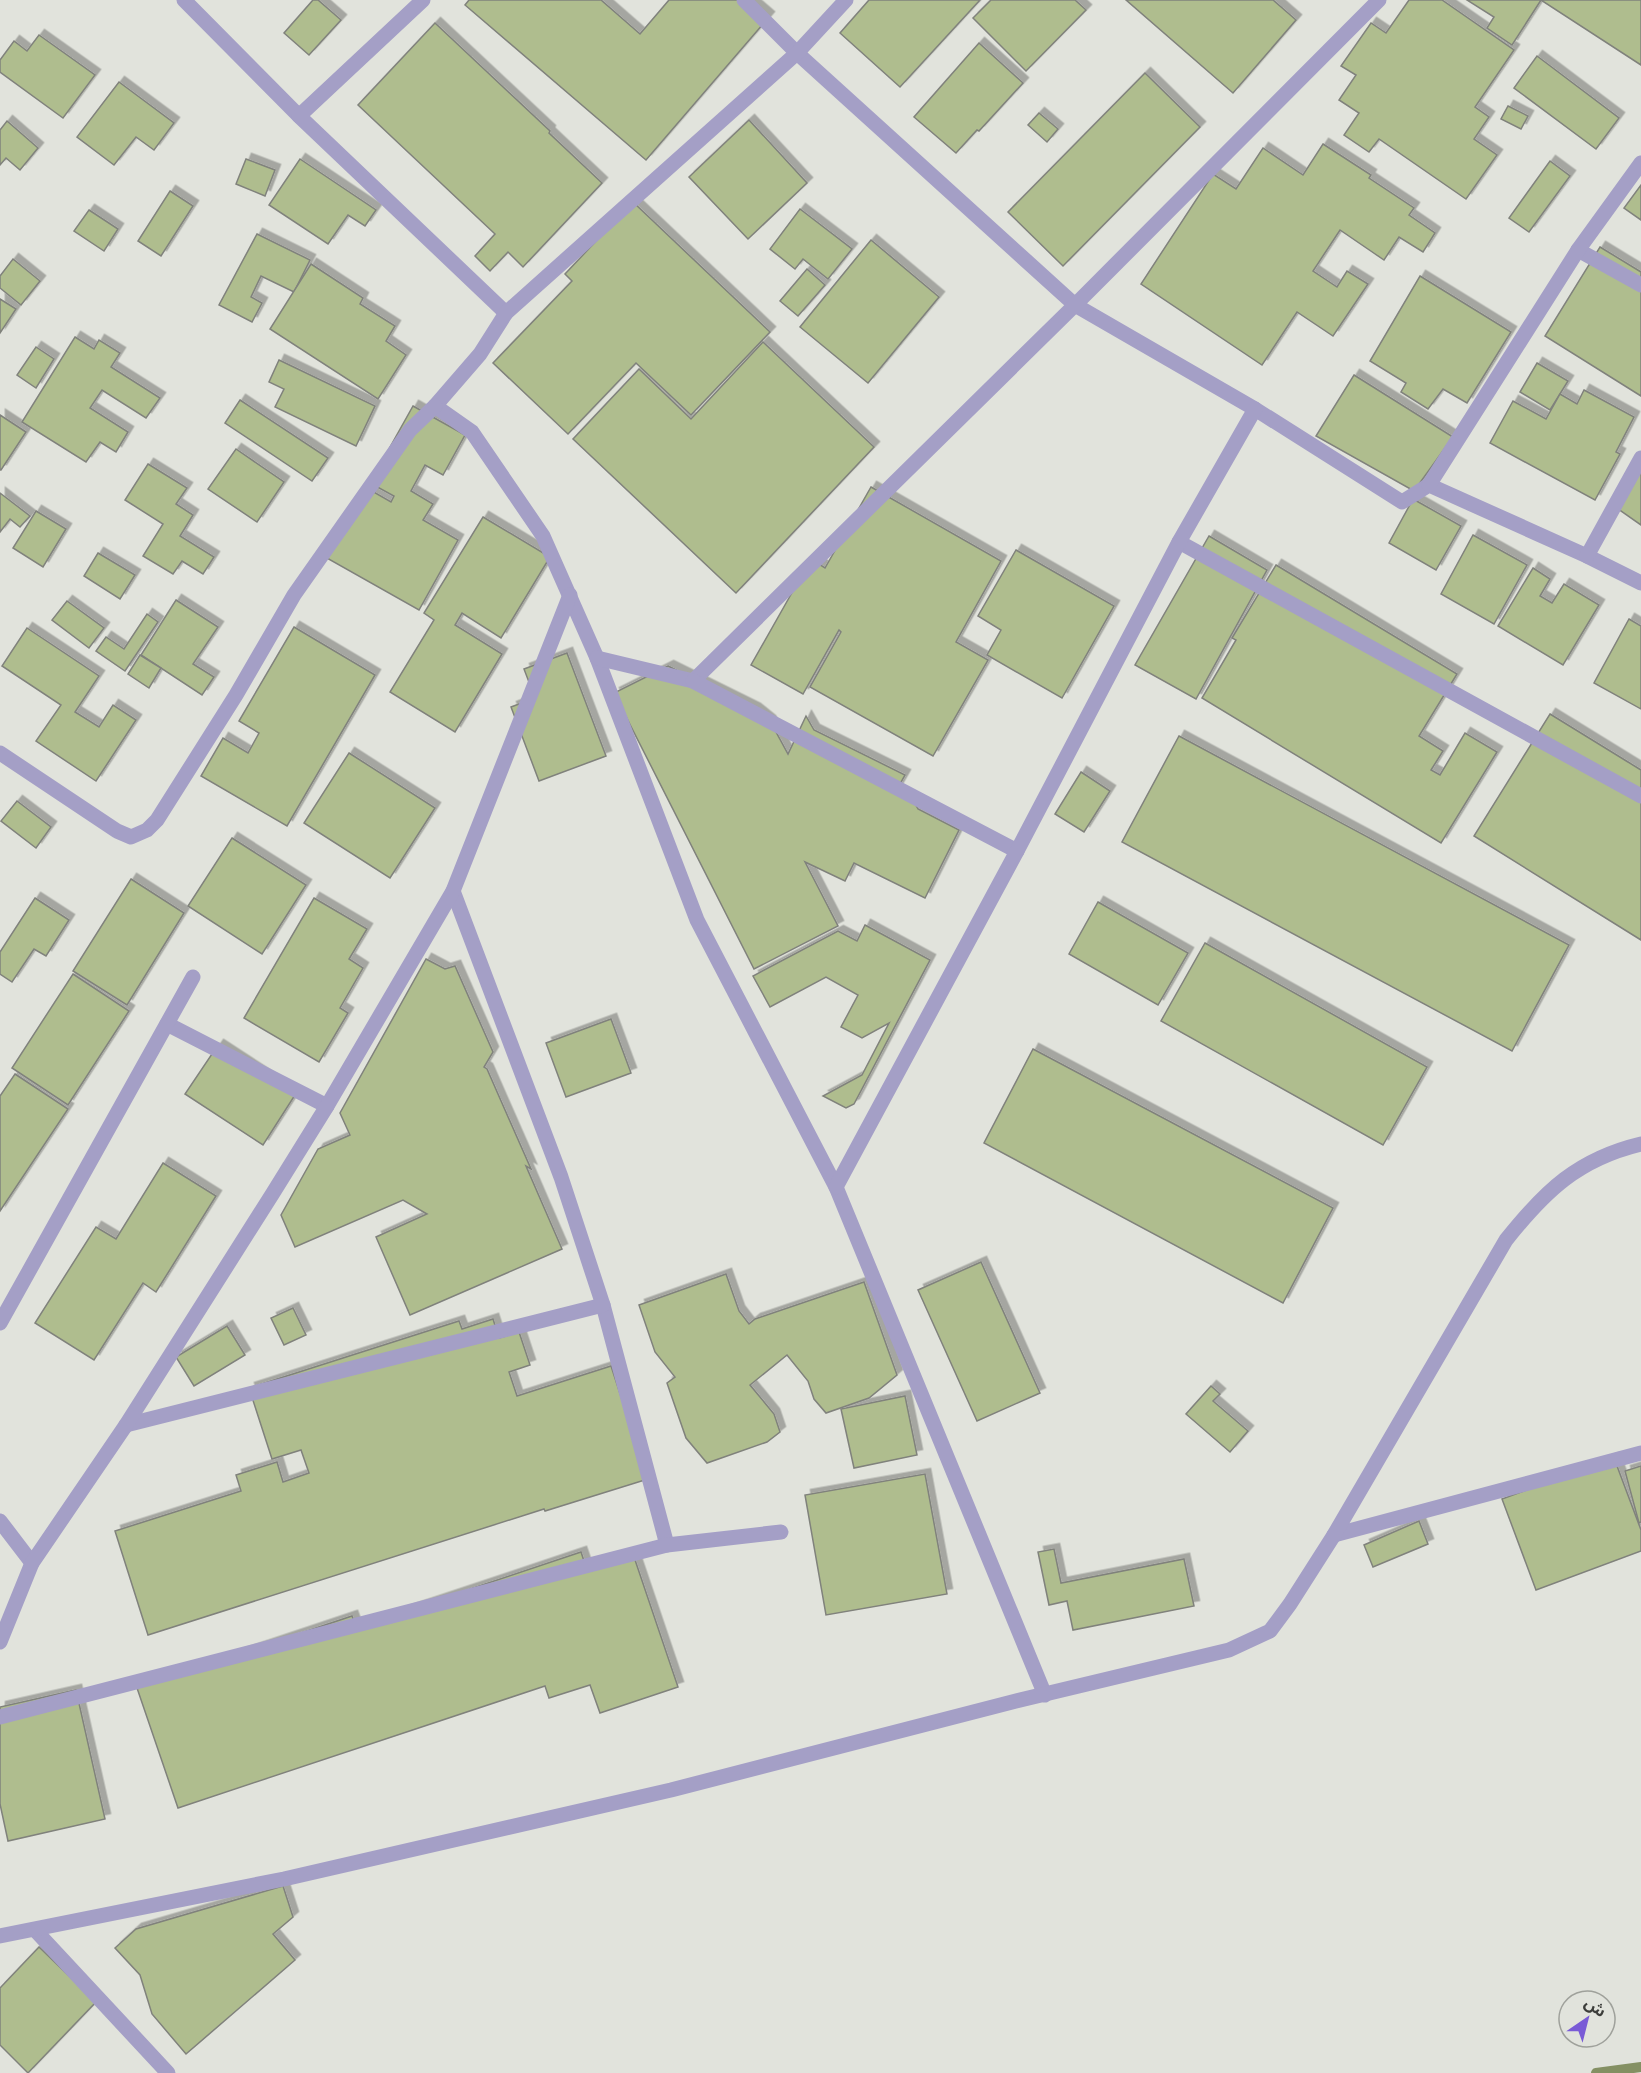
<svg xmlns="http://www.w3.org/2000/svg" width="1641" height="2073" viewBox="0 0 1641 2073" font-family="Overpass,'Noto Sans Arabic',sans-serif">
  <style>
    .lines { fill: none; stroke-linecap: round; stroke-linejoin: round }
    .stream { stroke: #849063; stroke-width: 10 }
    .building { fill: #afbd8e; stroke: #80827c; stroke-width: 1.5; filter: url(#shadow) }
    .minor { stroke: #a49fc6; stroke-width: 15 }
  </style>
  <defs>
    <filter id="shadow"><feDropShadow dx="5.5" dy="-5.5" stdDeviation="0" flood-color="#0004"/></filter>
  </defs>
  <rect width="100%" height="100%" fill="#e1e3dc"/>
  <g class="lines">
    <!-- stream -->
    <polyline class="stream" points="1596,2073 1641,2067"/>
  </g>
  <!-- building -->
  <g class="building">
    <polygon points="313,0 318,0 341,20 309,55 284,33"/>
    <polygon points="469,0 601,0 640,34 669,0 749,0 769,17 646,160 465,5"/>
    <polygon points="869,0 980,0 900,87 840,33"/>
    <polygon points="991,0 1075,0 1086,10 1026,71 973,18"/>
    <polygon points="1126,0 1273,0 1296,20 1233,93"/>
    <polygon points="1409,0 1442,0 1514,50 1475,107 1489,117 1474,139 1497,155 1466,199 1379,139 1369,152 1344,135 1359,113 1339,100 1356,75 1341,66 1371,23 1386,33"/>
    <polygon points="1467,0 1641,0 1641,65 1541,0 1512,45 1487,28 1494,17"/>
    <polygon points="435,23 550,131 549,133 602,183 523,267 508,252 490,271 475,256 495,234 358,105"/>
    <polygon points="39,35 95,75 63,118 0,72 0,60 14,41 27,51"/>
    <polygon points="979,43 1023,83 979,131 977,130 956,153 914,117"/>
    <polygon points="1537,56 1619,118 1596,149 1514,88"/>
    <polygon points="1145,73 1200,127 1063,266 1008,212"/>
    <polygon points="119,82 174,123 154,150 136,137 114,165 77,137"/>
    <polygon points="1508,106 1528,116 1521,129 1501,119"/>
    <polygon points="1039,113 1058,129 1047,142 1028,125"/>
    <polygon points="749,120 807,183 748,239 689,177"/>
    <polygon points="7,121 38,148 20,170 6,158 0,165 0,130"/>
    <polygon points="1323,144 1371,175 1369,178 1414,208 1409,215 1435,233 1423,252 1399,237 1384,260 1340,230 1313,271 1337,287 1347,271 1368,284 1333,336 1297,312 1262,365 1141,284 1213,174 1236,189 1263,148 1303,175"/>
    <polygon points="246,159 275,170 265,196 236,184"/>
    <polygon points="300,159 376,210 365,226 348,215 328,244 269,205"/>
    <polygon points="1550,161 1570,176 1529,232 1509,218"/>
    <polygon points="1641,185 1641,220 1624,208"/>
    <polygon points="170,191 193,206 161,256 138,241"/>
    <polygon points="633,202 770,332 691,415 636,363 568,434 493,363 572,281 565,274"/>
    <polygon points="800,209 852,249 828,279 803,259 795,269 770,249"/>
    <polygon points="89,210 118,229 104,251 74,231"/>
    <polygon points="257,234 310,260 294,292 261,276 251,297 262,303 252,322 219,305"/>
    <polygon points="871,240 939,297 868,383 800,327"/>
    <polygon points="1600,247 1641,272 1641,396 1545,336"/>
    <polygon points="13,259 40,281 21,305 0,288 0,276"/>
    <polygon points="311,264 363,298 360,304 395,326 386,341 406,355 378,399 270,329"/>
    <polygon points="807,269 825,285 798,316 780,301"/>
    <polygon points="1420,276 1511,332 1467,403 1443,389 1428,409 1401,392 1406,383 1370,361"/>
    <polygon points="0,299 16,309 0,333"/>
    <polygon points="75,337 94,349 99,340 120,353 111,367 160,398 146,418 102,390 90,408 128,432 116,452 100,442 86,462 22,422"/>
    <polygon points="763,342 874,447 736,593 573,439 639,369 691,419"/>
    <polygon points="36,347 54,359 36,388 17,375"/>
    <polygon points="279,360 375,406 356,446 275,407 284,389 269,382"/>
    <polygon points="1537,363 1568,381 1550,410 1520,392"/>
    <polygon points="1354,375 1453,437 1414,491 1316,436"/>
    <polygon points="1584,390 1634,417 1616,452 1620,454 1595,500 1490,443 1513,401 1546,419 1560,394 1577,404"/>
    <polygon points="240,400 328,458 312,481 225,423"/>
    <polygon points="413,406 465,435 443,475 425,465 411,491 433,504 423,520 458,540 419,610 325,557 365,487 391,502 394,496 370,483"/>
    <polygon points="0,415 26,432 1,470 0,470"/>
    <polygon points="236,449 284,482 257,522 208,489"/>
    <polygon points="148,464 187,488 176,504 193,515 180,536 214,557 203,574 182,561 173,574 143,556 163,524 125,500"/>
    <polygon points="1641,472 1641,525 1611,504"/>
    <polygon points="871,487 1001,561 956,642 988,660 933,756 810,687 841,632 839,630 803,694 751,665 811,559 825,568"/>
    <polygon points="0,493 30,516 20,527 10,519 0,532"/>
    <polygon points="1413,499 1461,526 1436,570 1389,543"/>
    <polygon points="36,511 66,529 43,567 13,548"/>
    <polygon points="483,517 550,557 501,638 462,613 455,625 502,654 455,732 390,692 434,620 424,613"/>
    <polygon points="1473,535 1527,565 1494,624 1441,594"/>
    <polygon points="1209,536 1267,570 1196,699 1135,665"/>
    <polygon points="1016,550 1114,606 1062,698 987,655 1001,630 978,616"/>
    <polygon points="98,553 135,575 120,599 84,576"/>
    <polygon points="1276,565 1457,674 1419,736 1443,751 1431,770 1440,775 1465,733 1497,752 1441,843 1202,698 1236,640 1232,638"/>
    <polygon points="1533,568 1550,579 1540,596 1552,603 1564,584 1599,605 1563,665 1498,626"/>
    <polygon points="176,600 218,627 193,664 214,677 202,695 141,655"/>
    <polygon points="67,601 104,628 89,648 52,620"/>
    <polygon points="147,614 158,622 125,671 96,651 106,637 124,649"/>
    <polygon points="1629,619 1641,626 1641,709 1594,683"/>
    <polygon points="294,627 375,675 287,826 201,776 223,738 248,753 259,733 239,721"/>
    <polygon points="27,628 99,676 75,712 99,727 113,705 136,720 96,781 36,741 61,705 2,666"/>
    <polygon points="567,653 606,756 539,781 511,707 535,698 524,669"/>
    <polygon points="140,655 161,668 149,688 128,674"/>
    <polygon points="668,666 755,709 770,721 788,754 806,716 814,730 905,775 896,791 913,800 918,809 959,830 925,898 854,863 845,881 805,862 838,926 754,969 614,693"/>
    <polygon points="1550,714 1641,770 1641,940 1474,836"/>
    <polygon points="1179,736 1569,945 1512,1051 1122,842"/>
    <polygon points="349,753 435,808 390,878 304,823"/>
    <polygon points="1081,772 1110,791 1084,832 1055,814"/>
    <polygon points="17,801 51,827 36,848 1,821"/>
    <polygon points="232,838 306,885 262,954 188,906"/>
    <polygon points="131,879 184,913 127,1005 73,971"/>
    <polygon points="35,898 69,920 46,956 34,949 12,982 0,974 0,952"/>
    <polygon points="314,898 367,929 349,959 363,968 340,1008 348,1013 319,1062 244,1018"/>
    <polygon points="1098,902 1188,953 1158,1005 1069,954"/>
    <polygon points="865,925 930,960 854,1104 846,1108 823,1096 862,1075 889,1023 862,1038 841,1027 858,995 826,977 770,1007 753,976 838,931 857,941"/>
    <polygon points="1205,943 1427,1067 1383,1145 1161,1021"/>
    <polygon points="426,959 445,969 455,966 493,1052 484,1067 487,1069 531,1169 526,1166 562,1249 410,1315 376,1237 427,1214 403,1200 295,1247 281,1215 318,1149 350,1135 340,1113"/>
    <polygon points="73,974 129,1011 68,1105 12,1068"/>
    <polygon points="611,1019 631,1073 566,1097 546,1043"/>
    <polygon points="218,1045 295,1095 263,1145 185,1094"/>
    <polygon points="1033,1049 1333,1208 1283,1303 984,1143"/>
    <polygon points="15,1074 68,1109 0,1211 0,1096"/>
    <polygon points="163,1163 216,1196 156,1292 143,1283 94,1360 35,1323 96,1227 116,1239"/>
    <polygon points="981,1262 1040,1393 977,1421 918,1290"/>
    <polygon points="726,1274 739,1311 749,1324 755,1319 864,1282 897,1375 869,1398 826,1413 814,1399 808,1381 787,1355 750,1385 774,1414 780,1432 767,1442 707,1463 686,1438 667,1383 675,1377 655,1352 639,1305"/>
    <polygon points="293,1308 306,1335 284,1345 271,1318"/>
    <polygon points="493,1319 499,1338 519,1332 530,1365 509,1372 517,1396 611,1366 648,1479 545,1511 544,1509 148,1635 115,1531 241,1491 236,1475 277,1462 283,1482 309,1473 301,1450 272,1459 249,1388 459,1321 462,1329"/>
    <polygon points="227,1326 245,1355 194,1386 176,1357"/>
    <polygon points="1211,1386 1220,1394 1213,1401 1248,1431 1230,1452 1186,1414"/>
    <polygon points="905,1396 917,1455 854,1468 841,1409"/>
    <polygon points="1614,1458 1641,1530 1641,1551 1536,1590 1502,1499"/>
    <polygon points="1641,1466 1641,1522 1639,1523 1625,1471"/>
    <polygon points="925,1474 947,1594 826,1615 805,1495"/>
    <polygon points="1419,1521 1428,1544 1373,1567 1364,1545"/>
    <polygon points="1054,1549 1061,1583 1184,1559 1194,1606 1073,1630 1067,1601 1049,1605 1038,1552"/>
    <polygon points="581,1552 587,1570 633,1554 678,1687 600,1713 590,1685 549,1698 545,1686 178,1808 137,1688 352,1616 356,1627"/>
    <polygon points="76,1690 105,1819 8,1841 0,1804 0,1707"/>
    <polygon points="283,1886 293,1917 273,1934 295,1960 186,2054 152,2014 140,1975 115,1948 136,1929"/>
    <polygon points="39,1947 96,2002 28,2073 0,2045 0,1988"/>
  </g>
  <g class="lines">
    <!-- minor -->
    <g class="minor">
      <polyline points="184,0 299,116 506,313"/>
      <polyline points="744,0 797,53 1075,305 1255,409 1402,502 1429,485 1587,556 1641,583"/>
      <polyline points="846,0 797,53 506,313 480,354 435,406 472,432 543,536 597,658 697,920 836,1187 1045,1695"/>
      <polyline points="299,116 423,0"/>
      <polyline points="1578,250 1641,285"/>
      <polyline points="1429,485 1578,250 1641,163"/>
      <polyline points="1179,542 1641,796"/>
      <polyline points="1587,556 1641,458"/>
      <polyline points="597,658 693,681 1075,305 1379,0"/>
      <polyline points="693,681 1017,851"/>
      <polyline points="0,753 117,831 131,837 147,830 157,820 236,695 294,595 410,430 435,406"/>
      <polyline points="453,891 561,1177 603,1305 667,1545"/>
      <polyline points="167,1024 327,1106"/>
      <polyline points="836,1187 1017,851 1179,542 1255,409"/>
      <polyline points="0,1323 193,977"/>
      <polyline points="126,1425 603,1305"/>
      <polyline points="0,1521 32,1563"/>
      <polyline points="1334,1535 1641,1453"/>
      <polyline points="0,1642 32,1563 126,1425 273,1193 327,1106 453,891 570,595"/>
      <polyline points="0,1717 667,1545 781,1532"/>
      <polyline points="35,1930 168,2073"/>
      <path d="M0 1936 284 1879 671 1790 1016 1701 1229 1650 1270 1631 1290 1604 1334 1535 1506 1240C1545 1191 1578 1159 1641 1144"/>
    </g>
  </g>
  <!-- north arrow -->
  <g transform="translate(1587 2019) rotate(35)"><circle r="28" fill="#e1e3dc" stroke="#9fa19b" stroke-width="1.5"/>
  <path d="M0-4.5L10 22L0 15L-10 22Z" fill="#795bd6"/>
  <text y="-9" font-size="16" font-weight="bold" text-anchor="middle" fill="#3c3d3a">ش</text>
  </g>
</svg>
